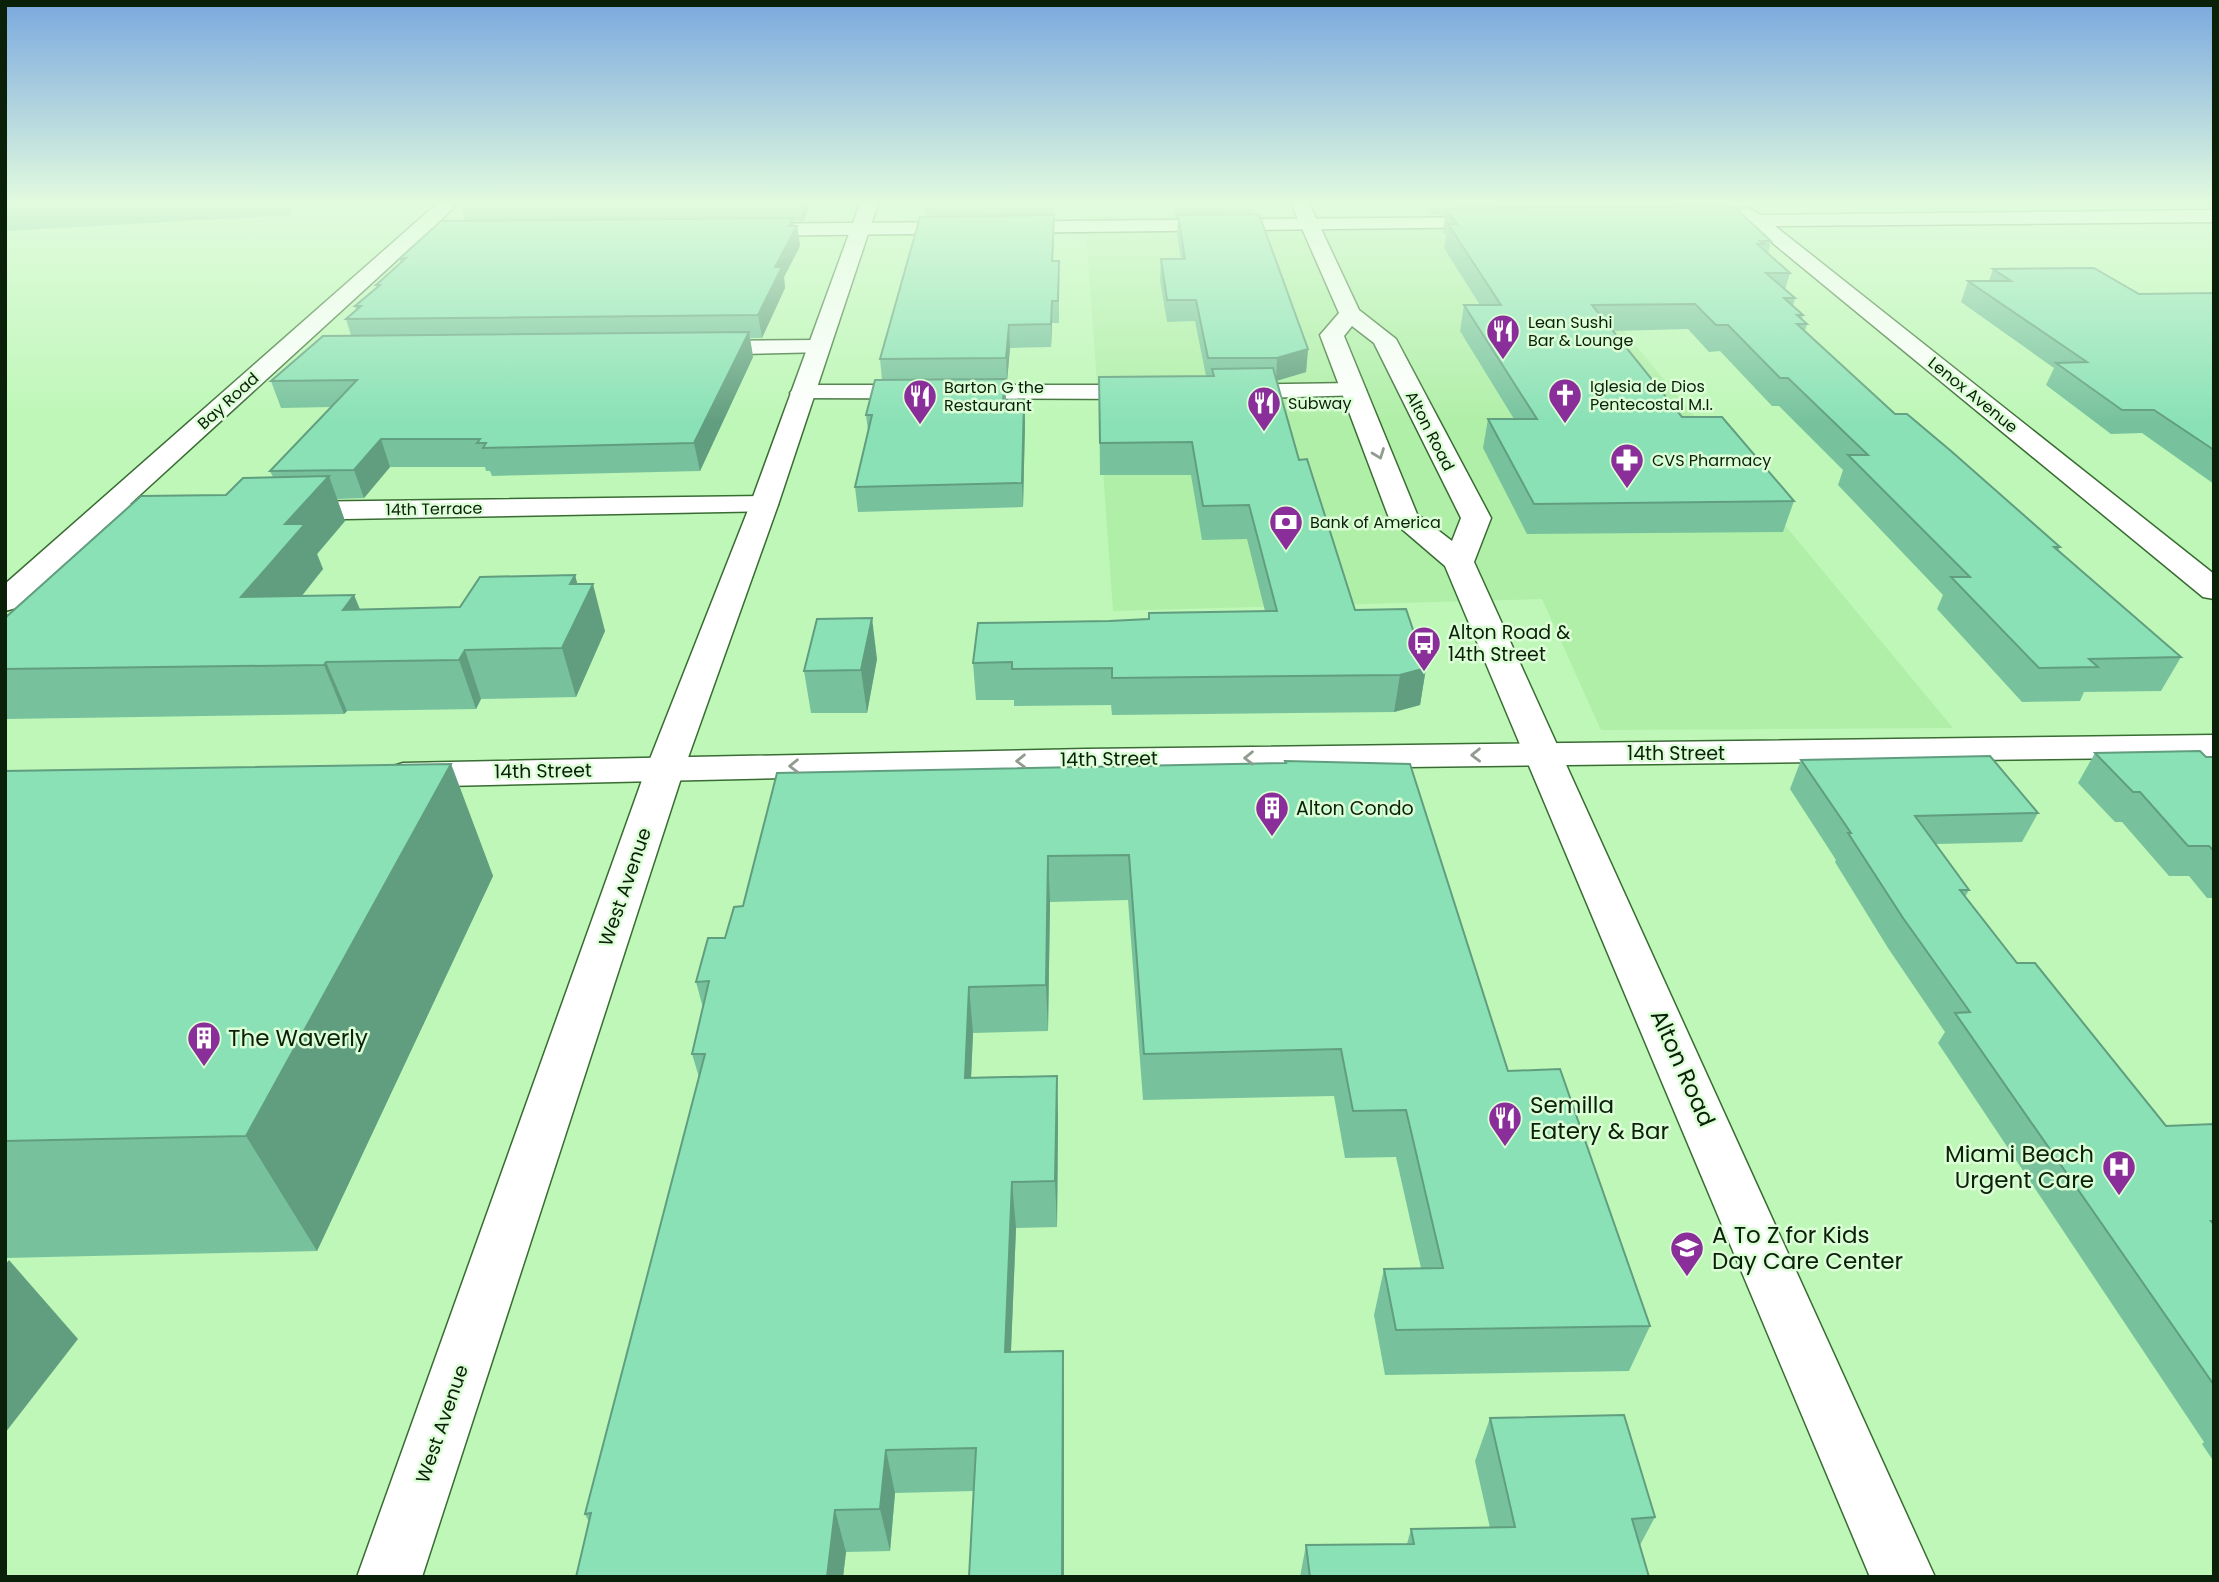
<svg xmlns="http://www.w3.org/2000/svg" width="2219" height="1582" viewBox="0 0 2219 1582" font-family="Poppins,sans-serif">
  <style>
    .built { fill: #b0efa8 }
    .lines { fill: none; stroke-linecap: round; stroke-linejoin: round }
    .street-casing { stroke: #396c33; stroke-width: 3 }
    .secondary-casing { stroke: #396c33; stroke-width: 3 }
    .highway-casing { stroke: #396c33; stroke-width: 3 }
    .street { fill: #fff; fill-rule: evenodd }
    .secondary { fill: #fff; fill-rule: evenodd }
    .highway { fill: #fff; fill-rule: evenodd }
    .wall { fill: #77c29d }
    .shaded-wall { fill: #619e7f }
    .building { fill: #8ae1b6; stroke: #619e7f; stroke-width: 2 }
    .oneway { stroke: #919b90 }
    .labels { text-anchor: middle; dominant-baseline: central; stroke-width: 5; stroke-linejoin: round; paint-order: stroke }
    .far-poi-label { font-size: 16px; fill: #0b2008; stroke: #dcfed7; text-anchor: start }
    .far-street-label { font-size: 16px; fill: #0b2008; stroke: #dcfed7 }
    .poi-label { font-size: 19px; fill: #0b2008; stroke: #dcfed7; text-anchor: start }
    .street-label { font-size: 19px; fill: #0b2008; stroke: #dcfed7 }
    .near-poi-label { font-size: 23px; fill: #0b2008; stroke: #dcfed7; text-anchor: start }
    .near-street-label { font-size: 23px; fill: #0b2008; stroke: #dcfed7 }
  </style>
  <rect width="100%" height="100%" fill="#bef7b7"/>
  <!-- built -->
  <polygon class="built" points="1084,201 1516,201 1953,728 1601,730 1542,599 1113,611"/>
  <g class="lines">
    <!-- street casing -->
    <g class="street-casing">
      <g id="street">
        <polygon points="440,201 460,201 434,227 479,226 486,228 489,232 486,236 420,239 130,504 184,506 189,512 184,518 111,522 16,608 5,611 5,584"/>
        <polygon points="1747,207 1761,215 2214,210 2214,222 1775,226 2214,574 2214,599 2203,597 1752,226 1698,227 1688,221 1698,215 1739,215 1740,209"/>
        <polygon points="1494,217 1504,223 1501,227 746,236 736,230 746,224"/>
        <polygon points="818,340 826,342 830,347 826,352 698,355 690,353 686,348 690,343 698,341"/>
        <polygon points="1354,383 1363,385 1366,390 1363,395 1226,399 1217,397 1214,392 1217,387 1226,385"/>
        <polygon points="803,385 1152,385 1161,387 1164,392 1161,397 1152,399 794,398 790,393 794,388"/>
        <polygon points="764,496 774,499 778,505 774,511 290,520 280,517 275,511 280,505 290,502"/>
        <polygon points="2214,735 2214,757 1087,771 403,787 390,783 384,775 390,767 403,763 1087,749"/>
      </g>
    </g>
    <!-- secondary casing -->
    <g class="secondary-casing">
      <polygon id="secondary" points="861,201 879,201 778,505 684,769 422,1577 357,1577 646,769 750,505"/>
    </g>
    <!-- highway casing -->
    <g class="highway-casing">
      <path id="highway" d="M1290 201H1308L1359 310 1396 339 1491 518 1474 562 1935 1577H1870L1445 566 1389 518 1320 335 1339 313ZM1352 326 1374 343 1461 518 1452 541 1417 514 1344 336Z"/>
    </g>
    <!-- street -->
    <use href="#street" class="street"/>
    <!-- secondary -->
    <use href="#secondary" class="secondary"/>
    <!-- highway -->
    <use href="#highway" class="highway"/>
  </g>
  <!-- wall -->
  <g class="wall">
    <polygon points="5,201 293,201 289,202 290,215 5,231"/>
    <polygon points="465,201 813,201 803,221 793,221 794,226 797,226 800,246 784,277 785,288 762,338 750,338 753,357 700,471 492,476 490,471 486,471 485,467 390,467 364,498 337,499 345,521 317,554 323,569 302,596 354,595 360,609 460,607 575,575 577,584 605,631 576,697 481,699 476,709 347,711 344,714 5,719 5,618 226,495 273,477 270,471 331,407 281,408 271,381 351,335 346,319 356,310 355,306 377,287 376,285 401,263 399,259 465,221 460,205"/>
    <polygon points="925,201 1056,201 1055,219 1054,219 1053,261 1059,282 1059,323 1052,323 1051,347 1010,348 1007,382 1005,382 1006,400 1024,400 1025,423 1023,507 858,512 855,487 868,431 866,415 882,380 880,359 926,217"/>
    <polygon points="1147,201 1253,201 1252,214 1308,349 1306,372 1276,381 1299,460 1355,610 1426,668 1420,705 1394,712 1112,715 1111,705 1014,706 1014,700 976,700 973,663 1109,621 1265,611 1247,539 1202,540 1191,475 1100,475 1099,377 1206,376 1195,321 1167,322 1160,280 1161,259 1181,259 1177,234 1178,218 1174,218 1172,206 1147,206"/>
    <polygon points="1422,201 2214,201 2214,208 2200,208 2186,201 1711,203 1710,206 1771,241 1768,254 1790,273 1785,290 1795,298 1793,306 1803,315 1802,319 1807,324 1805,331 1895,414 2060,547 2058,551 2181,657 2161,691 2084,692 2080,701 2022,702 1937,609 1943,595 1838,485 1843,470 1779,406 1772,406 1720,351 1709,352 1688,329 1612,331 1682,417 1794,501 1783,532 1527,534 1483,448 1488,419 1514,419 1460,331 1464,305 1480,305 1444,248 1446,237 1443,232 1445,215 1432,215"/>
    <polygon points="1993,269 2139,294 2214,293 2214,484 2142,433 2111,434 2046,385 2054,368 1961,302 1968,281 1989,281"/>
    <polygon points="877,659 867,713 811,713 804,671"/>
    <polygon points="2095,753 2214,757 2214,898 2207,898 2189,876 2169,876 2122,822 2115,822 2078,783"/>
    <polygon points="1801,760 2038,813 2022,842 1935,844 1969,890 1965,897 2017,963 2166,1126 2214,1124 2214,1462 2202,1444 2204,1442 1938,1043 1945,1032 1888,948 1835,862 1836,860 1790,789"/>
    <polygon points="1285,761 1508,1071 1650,1326 1629,1371 1385,1375 1374,1315 1384,1269 1421,1268 1396,1157 1345,1158 1334,1096 1143,1100 1128,900 1050,902 1048,1031 973,1033 971,1077 1057,1076 1058,1123 1057,1227 1016,1228 1011,1352 1064,1395 1064,1577 969,1577 974,1491 895,1493 890,1551 846,1552 843,1577 576,1577 589,1522 585,1514 699,1077 692,1054 703,1008 696,982 725,938 743,906 1285,763"/>
    <polygon points="451,764 493,876 317,1251 5,1258 5,771"/>
    <polygon points="1490,1418 1655,1517 1640,1545 1649,1577 1300,1577 1306,1545 1407,1544 1411,1529 1490,1528 1475,1461"/>
  </g>
  <!-- shaded-wall -->
  <g class="shaded-wall">
    <polygon points="285,201 293,201 289,202 290,215"/>
    <polygon points="801,201 813,201 803,221 801,202"/>
    <polygon points="1054,215 1054,235 1052,282 1052,261"/>
    <polygon points="793,218 794,231 797,226 800,246 784,277 785,288 762,338 758,315 789,226"/>
    <polygon points="1052,301 1052,323 1051,347 1051,324"/>
    <polygon points="1009,325 1010,348 1007,382 1006,358"/>
    <polygon points="749,332 753,357 700,471 694,443"/>
    <polygon points="1308,349 1306,372 1276,381 1277,358"/>
    <polygon points="1005,379 1006,401 1003,400"/>
    <polygon points="1024,400 1025,423 1023,507 1022,483"/>
    <polygon points="381,439 390,467 364,498 354,470"/>
    <polygon points="329,476 345,521 317,554 323,569 262,645 241,597 285,524"/>
    <polygon points="575,575 583,605 593,584 605,631 576,697 562,648 570,584"/>
    <polygon points="354,595 373,643 343,610"/>
    <polygon points="872,618 877,659 867,713 861,670"/>
    <polygon points="465,650 481,699 476,709 459,660"/>
    <polygon points="326,662 347,711 344,714 324,665"/>
    <polygon points="1426,668 1420,705 1394,712 1400,675"/>
    <polygon points="451,764 493,876 317,1251 246,1136"/>
    <polygon points="1048,856 1050,902 1048,1031 1046,985"/>
    <polygon points="969,987 973,1033 969,1124 965,1078"/>
    <polygon points="1057,1076 1058,1123 1057,1227 1055,1181"/>
    <polygon points="1012,1182 1016,1228 1009,1396 1005,1352"/>
    <polygon points="9,1260 78,1339 5,1433 5,1265"/>
    <polygon points="1063,1351 1064,1395 1064,1577 1062,1577"/>
    <polygon points="886,1450 895,1493 890,1551 880,1509"/>
    <polygon points="835,1510 846,1552 843,1577 827,1577"/>
  </g>
  <!-- building -->
  <g class="building">
    <polygon points="465,201 801,201 801,202 460,205"/>
    <polygon points="1733,206 1771,241 1760,241 1764,244 1757,244 1790,273 1766,273 1795,298 1784,298 1803,315 1797,315 1807,324 1797,324 1895,414 1907,414 1951,451 2060,547 2054,547 2181,657 2089,659 2098,667 2039,668 1951,577 1970,577 1848,455 1868,455 1788,378 1780,378 1728,325 1716,325 1695,304 1592,305 1682,417 1722,417 1794,501 1534,504 1488,419 1537,419 1464,305 1501,305 1448,224 1457,224 1446,209"/>
    <polygon points="1259,214 1308,349 1277,358 1208,358 1196,300 1167,300 1161,259 1185,259 1178,215"/>
    <polygon points="1054,215 1052,261 1059,261 1058,301 1052,301 1051,324 1009,325 1006,358 880,359 920,217"/>
    <polygon points="793,218 789,226 797,226 775,267 782,267 758,315 346,319 361,306 355,306 380,285 376,285 406,258 399,259 441,221"/>
    <polygon points="2094,268 2139,294 2214,293 2214,450 2154,410 2122,410 2056,363 2087,362 1968,281 2011,281 1993,269"/>
    <polygon points="749,332 694,443 483,448 486,443 477,443 480,439 381,439 354,470 270,471 357,380 271,381 323,336"/>
    <polygon points="1273,368 1299,460 1307,459 1355,610 1406,609 1426,668 1400,675 1112,678 1112,668 1012,669 1012,662 973,663 978,623 1109,621 1149,619 1149,613 1277,611 1249,505 1203,506 1192,442 1100,443 1099,377 1214,376 1212,369"/>
    <polygon points="1005,379 1003,400 1024,400 1022,483 855,487 872,415 866,415 875,380"/>
    <polygon points="329,476 285,524 305,524 241,597 354,595 343,610 460,607 480,577 575,575 570,584 593,584 562,648 465,650 459,660 326,662 324,665 5,669 5,618 141,496 226,495 243,478"/>
    <polygon points="872,618 861,670 804,671 817,619"/>
    <polygon points="2200,751 2206,757 2214,757 2214,851 2209,846 2188,846 2140,792 2133,792 2095,753"/>
    <polygon points="1990,756 2038,813 1915,816 1969,890 1960,890 2017,963 2035,963 2166,1126 2214,1124 2214,1221 2211,1221 2214,1225 2214,1385 1955,1013 1970,1012 1903,918 1848,833 1851,833 1801,760"/>
    <polygon points="1285,761 1410,764 1508,1071 1560,1069 1650,1326 1396,1330 1384,1269 1443,1268 1406,1110 1353,1111 1341,1049 1144,1054 1129,855 1048,856 1046,985 969,987 965,1078 1057,1076 1055,1181 1012,1182 1005,1352 1063,1351 1062,1577 969,1577 976,1448 886,1450 880,1509 835,1510 827,1577 576,1577 591,1513 585,1514 705,1054 692,1054 709,981 696,982 708,938 725,938 734,907 743,906 777,773 1286,763"/>
    <polygon points="451,764 246,1136 5,1141 5,771"/>
    <polygon points="1624,1415 1655,1517 1632,1519 1649,1577 1310,1577 1306,1545 1414,1544 1411,1529 1515,1527 1490,1418"/>
  </g>
  <!-- one-way arrows -->
  <defs><path id="oneway-chevron" d="M-2-3.5L2.5 0L-2 3.5" fill="none" stroke-width="1.6" stroke-linecap="round" stroke-linejoin="round" transform="scale(1.75)"/></defs>
  <g class="oneway">
    <use href="#oneway-chevron" transform="translate(1379 454) rotate(69)"/>
    <use href="#oneway-chevron" transform="translate(1476 755) rotate(179)"/>
    <use href="#oneway-chevron" transform="translate(1249 758) rotate(179)"/>
    <use href="#oneway-chevron" transform="translate(1021 761) rotate(179)"/>
    <use href="#oneway-chevron" transform="translate(794 766) rotate(179)"/>
  </g>
  <!-- sky -->
  <linearGradient id="sky" x2="0" y2="1"><stop stop-color="#7aa8de"/><stop offset="0.48" stop-color="#e2fbdf"/><stop offset="1" stop-color="#e2fbdf" stop-opacity="0"/></linearGradient>
  <rect width="2219" height="422" fill="url(#sky)"/>
  <!-- icons -->
  <defs>
    <g id="restaurant-pin" transform="scale(1.75)"><path d="M0 17L-7.5 6A9.5 9.5 0 1 1 7.5 6Z" fill="#8a2e99" stroke="#dcfed7"/><path d="M-5-6h1v4h1v-4h1v4h1v-4h1v5L-1.5 .5V6h-2V.5L-5-1ZM5-6V6H3V1.5H1.5Q1.5-4 5-6Z" fill="#fff"/></g>
    <g id="church-pin" transform="scale(1.75)"><path d="M0 17L-7.5 6A9.5 9.5 0 1 1 7.5 6Z" fill="#8a2e99" stroke="#dcfed7"/><path d="M-1.2-6h2.4v3.5h3.3v2.4h-3.3V6h-2.4V-.1h-3.3v-2.4h3.3Z" fill="#fff"/></g>
    <g id="pharmacy-pin" transform="scale(1.75)"><path d="M0 17L-7.5 6A9.5 9.5 0 1 1 7.5 6Z" fill="#8a2e99" stroke="#dcfed7"/><path d="M-2-6h4v4h4v4h-4v4h-4v-4h-4v-4h4Z" fill="#fff"/></g>
    <g id="bank-pin" transform="scale(1.75)"><path d="M0 17L-7.5 6A9.5 9.5 0 1 1 7.5 6Z" fill="#8a2e99" stroke="#dcfed7"/><path d="M-6-4H6V4H-6ZM0-2.3a2.3 2.3 0 1 0 0 4.6a2.3 2.3 0 1 0 0-4.6Z" fill="#fff"/></g>
    <g id="bus-pin" transform="scale(1.75)"><path d="M0 17L-7.5 6A9.5 9.5 0 1 1 7.5 6Z" fill="#8a2e99" stroke="#dcfed7"/><path d="M-5-6H5V4H4V6H2V4H-2V6H-4V4H-5ZM-3.5-4V0h7V-4ZM-3.5 1.2v1.5H-2V1.2ZM2 1.2v1.5H3.5V1.2Z" fill="#fff"/></g>
    <g id="building-pin" transform="scale(1.75)"><path d="M0 17L-7.5 6A9.5 9.5 0 1 1 7.5 6Z" fill="#8a2e99" stroke="#dcfed7"/><path d="M-4-6H4V6H1V3H-1V6H-4ZM-2.5-4.3h1.7v1.8h-1.7ZM.8-4.3h1.7v1.8H.8ZM-2.5-1h1.7V.8h-1.7ZM.8-1h1.7V.8H.8Z" fill="#fff"/></g>
    <g id="hospital-pin" transform="scale(1.75)"><path d="M0 17L-7.5 6A9.5 9.5 0 1 1 7.5 6Z" fill="#8a2e99" stroke="#dcfed7"/><path d="M-5-5h3v3.5h4V-5h3V5h-3V1.5h-4V5h-3Z" fill="#fff"/></g>
    <g id="school-pin" transform="scale(1.75)"><path d="M0 17L-7.5 6A9.5 9.5 0 1 1 7.5 6Z" fill="#8a2e99" stroke="#dcfed7"/><path d="M0-5L7-2L0 1L-7-2ZM-4 1L0 2.5L4 1V4Q0 6-4 4Z" fill="#fff"/></g>
  </defs>
  <g fill-rule="evenodd">
    <use href="#restaurant-pin" x="1503" y="331"/>
    <use href="#church-pin" x="1565" y="395"/>
    <use href="#restaurant-pin" x="920" y="396"/>
    <use href="#restaurant-pin" x="1264" y="403"/>
    <use href="#pharmacy-pin" x="1627" y="460"/>
    <use href="#bank-pin" x="1286" y="522"/>
    <use href="#bus-pin" x="1424" y="643"/>
    <use href="#building-pin" x="1272" y="808"/>
    <use href="#building-pin" x="204" y="1038"/>
    <use href="#restaurant-pin" x="1505" y="1118"/>
    <use href="#hospital-pin" x="2119" y="1167"/>
    <use href="#school-pin" x="1687" y="1248"/>
  </g>
  <g class="labels">
    <!-- far-poi labels -->
    <g class="far-poi-label">
      <text x="1528" y="322">Lean Sushi<tspan x="1528" dy="18">Bar &amp; Lounge</tspan></text>
      <text x="1590" y="386">Iglesia de Dios<tspan x="1590" dy="18">Pentecostal M.I.</tspan></text>
      <text x="944" y="387">Barton G the<tspan x="944" dy="18">Restaurant</tspan></text>
      <text x="1288" y="403">Subway</text>
      <text x="1652" y="460">CVS Pharmacy</text>
      <text x="1310" y="522">Bank of America</text>
    </g>
    <!-- far-street labels -->
    <g class="far-street-label">
      <text transform="translate(1973 395) rotate(39)">Lenox Avenue</text>
      <text transform="translate(228 401) rotate(-42)">Bay Road</text>
      <text transform="translate(1430 431) rotate(63)">Alton Road</text>
      <text transform="translate(434 509) rotate(-1)">14th Terrace</text>
    </g>
    <!-- poi labels -->
    <g class="poi-label">
      <text x="1448" y="632">Alton Road &amp;<tspan x="1448" dy="22">14th Street</tspan></text>
      <text x="1296" y="808">Alton Condo</text>
    </g>
    <!-- street labels -->
    <g class="street-label">
      <text x="1676" y="753">14th Street</text>
      <text transform="translate(1109 759) rotate(-1)">14th Street</text>
      <text transform="translate(543 771) rotate(-1)">14th Street</text>
      <text transform="translate(625 887) rotate(-71)">West Avenue</text>
      <text transform="translate(442 1424) rotate(-71)">West Avenue</text>
    </g>
    <!-- near-poi labels -->
    <g class="near-poi-label">
      <text x="228" y="1038">The Waverly</text>
      <text x="1530" y="1105">Semilla<tspan x="1530" dy="26">Eatery &amp; Bar</tspan></text>
      <text x="2094" y="1154" text-anchor="end">Miami Beach<tspan x="2094" dy="26">Urgent Care</tspan></text>
      <text x="1712" y="1235">A To Z for Kids<tspan x="1712" dy="26">Day Care Center</tspan></text>
    </g>
    <!-- near-street labels -->
    <g class="near-street-label">
      <text transform="translate(1683 1068) rotate(66)">Alton Road</text>
    </g>
  </g>
  <!-- border -->
  <rect width="2219" height="1582" fill="none" stroke="#0b2008" stroke-width="14"/>
</svg>
